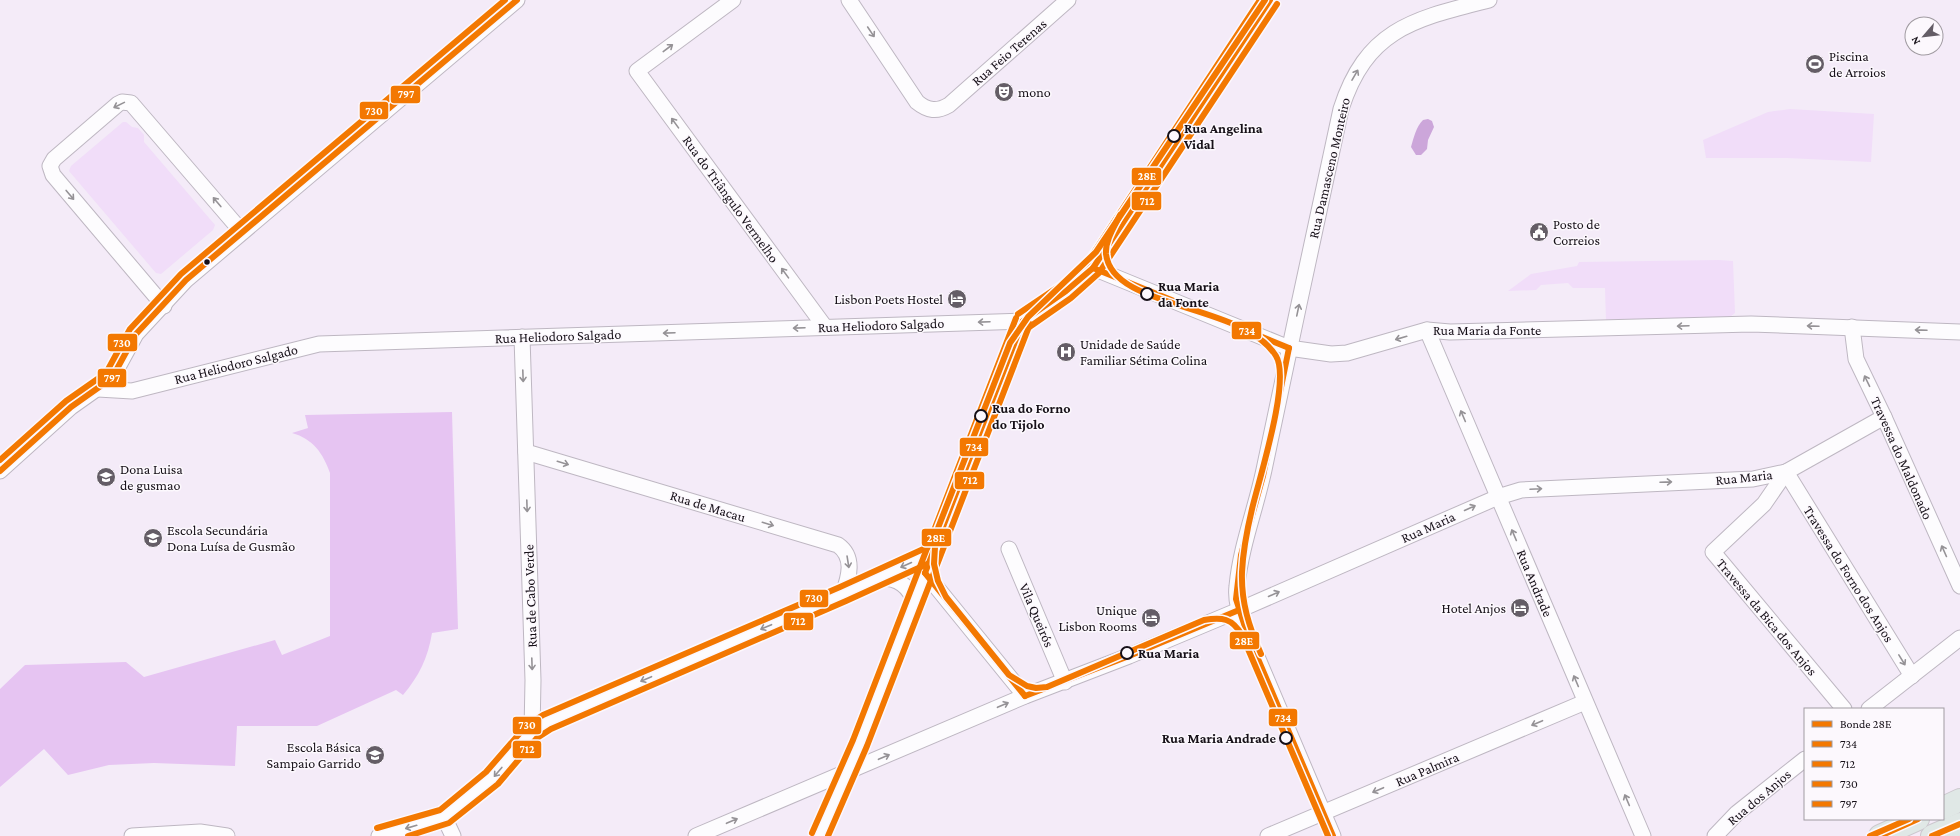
<svg xmlns="http://www.w3.org/2000/svg" width="1960" height="836" viewBox="0 0 1960 836" font-family="'Crimson Pro',serif">
  <style>
    .green { fill: #f1ddf9 }
    .forest { fill: #e6c4f2 }
    .water { fill: #cca6da }
    .lines { fill: none; stroke-linecap: round; stroke-linejoin: round }
    .minor-casing { stroke: #beb7c2; stroke-width: 17 }
    .primary-casing { stroke: #ccc8ce; stroke-width: 24 }
    .minor { stroke: #fdfcfe; stroke-width: 15 }
    .primary { stroke: #e0e8e6; stroke-width: 22 }
    .bus-1-casing { stroke: #fcf8fd; stroke-width: 9 }
    .bus-2-casing { stroke: #fcf8fd; stroke-width: 9 }
    .bus-3-casing { stroke: #fcf8fd; stroke-width: 9 }
    .bus-4-casing { stroke: #fcf8fd; stroke-width: 9 }
    .bus-1 { stroke: #f37801; stroke-width: 6 }
    .bus-2 { stroke: #f37801; stroke-width: 6 }
    .bus-3 { stroke: #f37801; stroke-width: 6 }
    .bus-4 { stroke: #f37801; stroke-width: 6 }
    .tram-1-casing { stroke: #fcf8fd; stroke-width: 9 }
    .tram-1 { stroke: #f37801; stroke-width: 6 }
    .oneway { stroke: #959296 }
    .stop-dot { fill: #fcf8fd; stroke: #161018; stroke-width: 2 }
    .bus-dot { fill: #161018; stroke: #fcf8fd; stroke-width: 1.5 }
    .labels { text-anchor: middle; dominant-baseline: central; stroke-width: 3; stroke-linejoin: round; paint-order: stroke }
    .street-label { font-size: 14px; fill: #161018; stroke: #fcf8fd }
    .poi-label { font-size: 14px; fill: #161018; stroke: #fcf8fd; text-anchor: start }
    .stop-label { font-size: 14px; font-weight: bold; fill: #161018; stroke: #fcf8fd; text-anchor: start }
    .line-badge { stroke: #fcf8fd; stroke-width: 1.5 }
    .badge-label { font-size: 11px; text-anchor: middle; font-weight: bold; fill: #fff }
  </style>
  <rect width="100%" height="100%" fill="#f4ebf8"/>
  <!-- green -->
  <g class="green">
    <polygon points="1790,109 1874,114 1871,162 1787,158 1706,158 1703,140 1768,112"/>
    <polygon points="123,122 126,122 132,127 138,128 144,135 144,142 215,225 213,230 161,274 156,273 69,171 71,166"/>
    <polygon points="1719,260 1733,261 1735,313 1730,317 1606,322 1605,288 1573,288 1568,283 1541,285 1536,290 1508,291 1531,274 1577,266 1579,262"/>
  </g>
  <!-- forest -->
  <path class="forest" d="M452 412 458 629 432 633C428 658 419 676 403 695L396 690 317 726H237L235 766 154 763 109 765 68 775 44 749 0 787V689L25 665 126 662 144 677 275 640 282 655 330 636V473C323 453 313 439 292 433L308 428 305 415Z"/>
  <!-- water -->
  <path class="water" d="M1428 119 1432 121 1434 127 1428 140 1427 149 1421 155H1416L1411 147C1414 137 1416 127 1423 120Z"/>
  <g class="lines">
    <!-- minor casing -->
    <g class="minor-casing">
      <g id="minor">
        <polyline points="733,0 637,71 825,327"/>
        <path d="M849 0 917 102C928 111 937 112 949 105L1068 0"/>
        <polyline points="1093,268 1289,348 1331,354 1347,353 1427,330 1450,332 1751,324 1960,332"/>
        <polyline points="164,306 53,175 50,166 54,159 118,104 122,102 131,103 242,232"/>
        <polyline points="1023,321 1066,291 1093,268 1177,139 1270,0"/>
        <polyline points="1852,327 1856,359 1884,417 1960,586"/>
        <polyline points="1427,330 1643,836"/>
        <polyline points="522,337 533,680 532,732"/>
        <polyline points="98,389 132,391 319,344 1023,321"/>
        <path d="M526 452 838 545C855 557 849 577 843 594"/>
        <polyline points="0,471 71,407 112,378 136,334 186,280 517,0"/>
        <polyline points="1786,472 1764,504 1713,552 1844,709"/>
        <polyline points="1786,472 1912,676"/>
        <polyline points="1009,549 1065,682"/>
        <polyline points="925,573 1025,696"/>
        <path d="M878 578C896 577 909 584 914 602"/>
        <polyline points="1869,709 1960,638"/>
        <polyline points="444,817 453,836"/>
        <polyline points="132,836 200,832 227,836"/>
        <polyline points="379,836 444,817 492,778 532,732 547,722 843,594 933,553"/>
        <polyline points="696,836 1025,696 1129,656 1239,610 1498,497 1521,490 1753,479 1786,472 1884,417"/>
        <polyline points="819,836 860,743 1023,321"/>
        <polyline points="1268,836 1585,702"/>
        <path d="M1333 836 1247 633C1241 617 1235 603 1237 586 1241 544 1257 506 1265 465 1290 346 1315 228 1341 109 1367 28 1415 19 1489 0"/>
        <polyline points="1715,836 1737,813 1805,759"/>
      </g>
    </g>
    <!-- primary casing -->
    <g class="primary-casing">
      <g id="primary">
        <polyline points="1943,808 1960,800"/>
        <polyline points="1880,836 1918,819"/>
        <polyline points="1932,836 1960,824"/>
      </g>
    </g>
    <!-- minor -->
    <use href="#minor" class="minor"/>
    <!-- primary -->
    <use href="#primary" class="primary"/>
    <!-- bus-1 casing -->
    <g class="bus-1-casing">
      <g id="bus-1">
        <polyline points="1093,268 1289,348"/>
        <polyline points="1023,321 1066,291 1093,268 1270,0"/>
        <polyline points="1289,348 1263,476 1241,555 1236,599 1247,633 1333,836"/>
        <polyline points="925,573 1023,321"/>
        <polyline points="925,573 1025,696"/>
        <polyline points="1025,696 1129,656 1239,610"/>
        <polyline points="1880,836 1918,819"/>
        <polyline points="1932,836 1960,824"/>
      </g>
    </g>
    <!-- bus-2 casing -->
    <g class="bus-2-casing">
      <g id="bus-2">
        <polyline points="1028,328 1071,298 1099,273 1277,4"/>
        <polyline points="408,836 449,823 498,784 537,738 551,729 846,601 936,560"/>
        <polyline points="828,836 867,746 1030,324"/>
      </g>
    </g>
    <!-- bus-3 casing -->
    <g class="bus-3-casing">
      <g id="bus-3">
        <polyline points="1018,314 1061,285 1087,263 1260,0"/>
        <polyline points="0,460 66,401 106,373 130,329 181,274 505,0"/>
        <polyline points="377,828 440,810 486,772 526,726 543,715 840,587 930,546"/>
        <polyline points="812,833 853,740 1016,318"/>
      </g>
    </g>
    <!-- bus-4 casing -->
    <g class="bus-4-casing">
      <polyline id="bus-4" points="0,471 71,407 112,378 136,334 186,280 517,0"/>
    </g>
    <!-- bus-1 -->
    <use href="#bus-1" class="bus-1"/>
    <!-- bus-2 -->
    <use href="#bus-2" class="bus-2"/>
    <!-- bus-3 -->
    <use href="#bus-3" class="bus-3"/>
    <!-- bus-4 -->
    <use href="#bus-4" class="bus-4"/>
    <!-- tram-1 casing -->
    <g class="tram-1-casing">
      <g id="tram-1">
        <path d="M1265 0 1096 252 1028 317 1010 343 938 528 935 547 934 564 938 581 946 597 1009 675 1027 686 1036 688 1047 687 1204 620C1222 617 1232 618 1242 635L1328 836"/>
        <path d="M1120 215C1114 227 1105 241 1106 254 1112 310 1244 303 1276 356 1291 380 1259 479 1252 509 1247 530 1243 551 1242 572 1241 602 1249 627 1261 654"/>
        <polyline points="1870,836 1909,819"/>
      </g>
    </g>
    <!-- tram-1 -->
    <use href="#tram-1" class="tram-1"/>
  </g>
  <!-- one-way arrows -->
  <defs><path id="oneway-shaft" d="M-6 0H5M1.5-3L5.5 0L1.5 3" fill="none" stroke-width="1.6" stroke-linecap="round" stroke-linejoin="round"/></defs>
  <g class="oneway">
    <use href="#oneway-shaft" transform="translate(871 32) rotate(56)"/>
    <use href="#oneway-shaft" transform="translate(668 48) rotate(-37)"/>
    <use href="#oneway-shaft" transform="translate(1355 75) rotate(-60)"/>
    <use href="#oneway-shaft" transform="translate(119 105) rotate(154)"/>
    <use href="#oneway-shaft" transform="translate(675 123) rotate(-126)"/>
    <use href="#oneway-shaft" transform="translate(70 195) rotate(50)"/>
    <use href="#oneway-shaft" transform="translate(217 202) rotate(-130)"/>
    <use href="#oneway-shaft" transform="translate(785 273) rotate(-126)"/>
    <use href="#oneway-shaft" transform="translate(1298 310) rotate(-78)"/>
    <use href="#oneway-shaft" transform="translate(984 322) rotate(178)"/>
    <use href="#oneway-shaft" transform="translate(1683 326) rotate(178)"/>
    <use href="#oneway-shaft" transform="translate(1813 326) rotate(-178)"/>
    <use href="#oneway-shaft" transform="translate(799 328) rotate(178)"/>
    <use href="#oneway-shaft" transform="translate(1921 330) rotate(-178)"/>
    <use href="#oneway-shaft" transform="translate(669 333) rotate(178)"/>
    <use href="#oneway-shaft" transform="translate(1401 338) rotate(164)"/>
    <use href="#oneway-shaft" transform="translate(523 376) rotate(88)"/>
    <use href="#oneway-shaft" transform="translate(1867 381) rotate(-116)"/>
    <use href="#oneway-shaft" transform="translate(1463 416) rotate(-113)"/>
    <use href="#oneway-shaft" transform="translate(563 463) rotate(17)"/>
    <use href="#oneway-shaft" transform="translate(1666 482) rotate(-2)"/>
    <use href="#oneway-shaft" transform="translate(1536 489) rotate(-3)"/>
    <use href="#oneway-shaft" transform="translate(527 506) rotate(88)"/>
    <use href="#oneway-shaft" transform="translate(1470 508) rotate(-24)"/>
    <use href="#oneway-shaft" transform="translate(768 524) rotate(17)"/>
    <use href="#oneway-shaft" transform="translate(1514 535) rotate(-113)"/>
    <use href="#oneway-shaft" transform="translate(1944 551) rotate(-114)"/>
    <use href="#oneway-shaft" transform="translate(848 562) rotate(81)"/>
    <use href="#oneway-shaft" transform="translate(906 565) rotate(156)"/>
    <use href="#oneway-shaft" transform="translate(1274 594) rotate(-24)"/>
    <use href="#oneway-shaft" transform="translate(766 627) rotate(157)"/>
    <use href="#oneway-shaft" transform="translate(1902 660) rotate(58)"/>
    <use href="#oneway-shaft" transform="translate(532 664) rotate(88)"/>
    <use href="#oneway-shaft" transform="translate(646 679) rotate(157)"/>
    <use href="#oneway-shaft" transform="translate(1576 681) rotate(-113)"/>
    <use href="#oneway-shaft" transform="translate(1003 705) rotate(-23)"/>
    <use href="#oneway-shaft" transform="translate(1537 723) rotate(157)"/>
    <use href="#oneway-shaft" transform="translate(884 757) rotate(-23)"/>
    <use href="#oneway-shaft" transform="translate(498 772) rotate(130)"/>
    <use href="#oneway-shaft" transform="translate(1378 790) rotate(157)"/>
    <use href="#oneway-shaft" transform="translate(1627 800) rotate(-113)"/>
    <use href="#oneway-shaft" transform="translate(732 821) rotate(-23)"/>
    <use href="#oneway-shaft" transform="translate(411 827) rotate(164)"/>
  </g>
  <!-- icons -->
  <defs>
    <g id="stadium-disc" transform="scale(1)"><circle r="9.5" fill="#645d66" stroke="#fcf8fd"/><path d="M0-5a6.5 5 0 1 0 0 10a6.5 5 0 1 0 0-10ZM-3.5-1.8h7v3.6h-7Z" fill="#fff"/></g>
    <g id="theatre-disc" transform="scale(1)"><circle r="9.5" fill="#645d66" stroke="#fcf8fd"/><path d="M-5-5.5Q0-4 5-5.5V0Q5 5 0 6Q-5 5-5 0ZM-3.3-2.5H-1v1.5H-3.3ZM1-2.5H3.3v1.5H1ZM-2.8 1Q0 5.5 2.8 1Z" fill="#fff"/></g>
    <g id="civic-disc" transform="scale(1)"><circle r="9.5" fill="#645d66" stroke="#fcf8fd"/><path d="M-.6-6.5H3V-4.5H.6V-3L4-1V1h2V6H-6V1h2V-1L-.6-3ZM-1.2 2.5V6h2.4V2.5Z" fill="#fff"/></g>
    <g id="hotel-disc" transform="scale(1)"><circle r="9.5" fill="#645d66" stroke="#fcf8fd"/><path d="M-6-4.5h1.5V1H6V5H4.5V3h-9V5H-6ZM-4 0a1.8 1.8 0 1 1 3.6 0ZM.5 0V-2.5h3Q6-2.5 6 0Z" fill="#fff"/></g>
    <g id="hospital-disc" transform="scale(1)"><circle r="9.5" fill="#645d66" stroke="#fcf8fd"/><path d="M-5-5h3v3.5h4V-5h3V5h-3V1.5h-4V5h-3Z" fill="#fff"/></g>
    <g id="university-disc" transform="scale(1)"><circle r="9.5" fill="#645d66" stroke="#fcf8fd"/><path d="M0-5L7-2L0 1L-7-2ZM-4 1L0 2.5L4 1V4Q0 6-4 4Z" fill="#fff"/></g>
    <g id="school-disc" transform="scale(1)"><circle r="9.5" fill="#645d66" stroke="#fcf8fd"/><path d="M0-5L7-2L0 1L-7-2ZM-4 1L0 2.5L4 1V4Q0 6-4 4Z" fill="#fff"/></g>
  </defs>
  <g fill-rule="evenodd">
    <use href="#stadium-disc" x="1815" y="64"/>
    <use href="#theatre-disc" x="1004" y="92"/>
    <use href="#civic-disc" x="1539" y="232"/>
    <use href="#hotel-disc" x="957" y="299"/>
    <use href="#hospital-disc" x="1066" y="352"/>
    <use href="#university-disc" x="106" y="477"/>
    <use href="#school-disc" x="153" y="538"/>
    <use href="#hotel-disc" x="1520" y="608"/>
    <use href="#hotel-disc" x="1151" y="618"/>
    <use href="#school-disc" x="375" y="755"/>
  </g>
  <!-- markers -->
  <g class="stop-dot">
    <circle cx="1174" cy="136" r="6"/>
    <circle cx="1147" cy="294" r="6"/>
    <circle cx="981" cy="416" r="6"/>
    <circle cx="1127" cy="653" r="6"/>
    <circle cx="1286" cy="738" r="6"/>
  </g>
  <circle class="bus-dot" cx="207" cy="262" r="3.5"/>
  <g class="labels">
    <!-- street labels -->
    <g class="street-label">
      <text transform="translate(1009 52) rotate(-41)">Rua Feio Terenas</text>
      <text transform="translate(1329 168) rotate(-77)">Rua Damasceno Monteiro</text>
      <text transform="translate(731 199) rotate(54)">Rua do Triângulo Vermelho</text>
      <text transform="translate(881 325) rotate(-2)">Rua Heliodoro Salgado</text>
      <text x="1487" y="330">Rua Maria da Fonte</text>
      <text transform="translate(558 336) rotate(-2)">Rua Heliodoro Salgado</text>
      <text transform="translate(236 364) rotate(-14)">Rua Heliodoro Salgado</text>
      <text transform="translate(1902 458) rotate(66)">Travessa do Maldonado</text>
      <text transform="translate(1744 477) rotate(-6)">Rua Maria</text>
      <text transform="translate(708 506) rotate(17)">Rua de Macau</text>
      <text transform="translate(1428 527) rotate(-24)">Rua Maria</text>
      <text transform="translate(1849 574) rotate(58)">Travessa do Forno dos Anjos</text>
      <text transform="translate(1535 583) rotate(67)">Rua Andrade</text>
      <text transform="translate(530 596) rotate(-92)">Rua de Cabo Verde</text>
      <text transform="translate(1037 615) rotate(67)">Vila Queirós</text>
      <text transform="translate(1767 617) rotate(50)">Travessa da Bica dos Anjos</text>
      <text transform="translate(1427 769) rotate(-23)">Rua Palmira</text>
      <text transform="translate(1759 797) rotate(-40)">Rua dos Anjos</text>
    </g>
    <!-- poi labels -->
    <g class="poi-label">
      <text x="1829" y="56">Piscina<tspan x="1829" dy="16">de Arroios</tspan></text>
      <text x="1018" y="92">mono</text>
      <text x="1553" y="224">Posto de<tspan x="1553" dy="16">Correios</tspan></text>
      <text x="943" y="299" text-anchor="end">Lisbon Poets Hostel</text>
      <text x="1080" y="344">Unidade de Saúde<tspan x="1080" dy="16">Familiar Sétima Colina</tspan></text>
      <text x="120" y="469">Dona Luisa<tspan x="120" dy="16">de gusmao</tspan></text>
      <text x="167" y="530">Escola Secundária<tspan x="167" dy="16">Dona Luísa de Gusmão</tspan></text>
      <text x="1506" y="608" text-anchor="end">Hotel Anjos</text>
      <text x="1137" y="610" text-anchor="end">Unique<tspan x="1137" dy="16">Lisbon Rooms</tspan></text>
      <text x="361" y="747" text-anchor="end">Escola Básica<tspan x="361" dy="16">Sampaio Garrido</tspan></text>
    </g>
    <!-- stop labels -->
    <g class="stop-label">
      <text x="1184" y="128">Rua Angelina<tspan x="1184" dy="16">Vidal</tspan></text>
      <text x="1158" y="286">Rua Maria<tspan x="1158" dy="16">da Fonte</tspan></text>
      <text x="992" y="408">Rua do Forno<tspan x="992" dy="16">do Tijolo</tspan></text>
      <text x="1138" y="653">Rua Maria</text>
      <text x="1276" y="738" text-anchor="end">Rua Maria Andrade</text>
    </g>
  </g>
  <g class="line-badge">
    <rect x="390" y="85" width="31" height="19" rx="4" fill="#f37801"/>
    <rect x="359" y="101" width="30" height="19" rx="4" fill="#f37801"/>
    <rect x="1131" y="167" width="31" height="19" rx="4" fill="#f37801"/>
    <rect x="1131" y="191" width="31" height="20" rx="4" fill="#f37801"/>
    <rect x="1231" y="321" width="31" height="19" rx="4" fill="#f37801"/>
    <rect x="107" y="333" width="31" height="19" rx="4" fill="#f37801"/>
    <rect x="97" y="368" width="30" height="20" rx="4" fill="#f37801"/>
    <rect x="959" y="437" width="30" height="20" rx="4" fill="#f37801"/>
    <rect x="954" y="471" width="31" height="19" rx="4" fill="#f37801"/>
    <rect x="921" y="528" width="31" height="19" rx="4" fill="#f37801"/>
    <rect x="799" y="589" width="30" height="19" rx="4" fill="#f37801"/>
    <rect x="783" y="612" width="31" height="19" rx="4" fill="#f37801"/>
    <rect x="1229" y="631" width="31" height="19" rx="4" fill="#f37801"/>
    <rect x="1268" y="708" width="30" height="19" rx="4" fill="#f37801"/>
    <rect x="512" y="716" width="30" height="19" rx="4" fill="#f37801"/>
    <rect x="512" y="740" width="30" height="19" rx="4" fill="#f37801"/>
  </g>
  <g class="badge-label">
    <text x="406" y="98">797</text>
    <text x="374" y="115">730</text>
    <text x="1147" y="180">28E</text>
    <text x="1147" y="205">712</text>
    <text x="1247" y="335">734</text>
    <text x="122" y="347">730</text>
    <text x="112" y="382">797</text>
    <text x="974" y="451">734</text>
    <text x="970" y="484">712</text>
    <text x="936" y="542">28E</text>
    <text x="814" y="602">730</text>
    <text x="798" y="625">712</text>
    <text x="1244" y="645">28E</text>
    <text x="1283" y="722">734</text>
    <text x="527" y="729">730</text>
    <text x="527" y="753">712</text>
  </g>
  <!-- legend -->
  <rect x="1804" y="708" width="140" height="112" fill="#fcf8fd" stroke="#a09ba1"/>
  <rect x="1812" y="721" width="20" height="6" fill="#f37801" stroke="#a09ba1"/>
  <text x="1840" y="728" font-size="12" fill="#161018">Bonde 28E</text>
  <rect x="1812" y="741" width="20" height="6" fill="#f37801" stroke="#a09ba1"/>
  <text x="1840" y="748" font-size="12" fill="#161018">734</text>
  <rect x="1812" y="761" width="20" height="6" fill="#f37801" stroke="#a09ba1"/>
  <text x="1840" y="768" font-size="12" fill="#161018">712</text>
  <rect x="1812" y="781" width="20" height="6" fill="#f37801" stroke="#a09ba1"/>
  <text x="1840" y="788" font-size="12" fill="#161018">730</text>
  <rect x="1812" y="801" width="20" height="6" fill="#f37801" stroke="#a09ba1"/>
  <text x="1840" y="808" font-size="12" fill="#161018">797</text>
  <!-- north arrow -->
  <g transform="translate(1924 36) rotate(242)"><circle r="19" fill="#fcf8fd" stroke="#a09ba1"/>
  <path d="M0-3L7 15L0 10L-7 15Z" fill="#645d66"/>
  <text y="-6" font-size="11" font-weight="bold" text-anchor="middle" fill="#161018">N</text>
  </g>
</svg>
